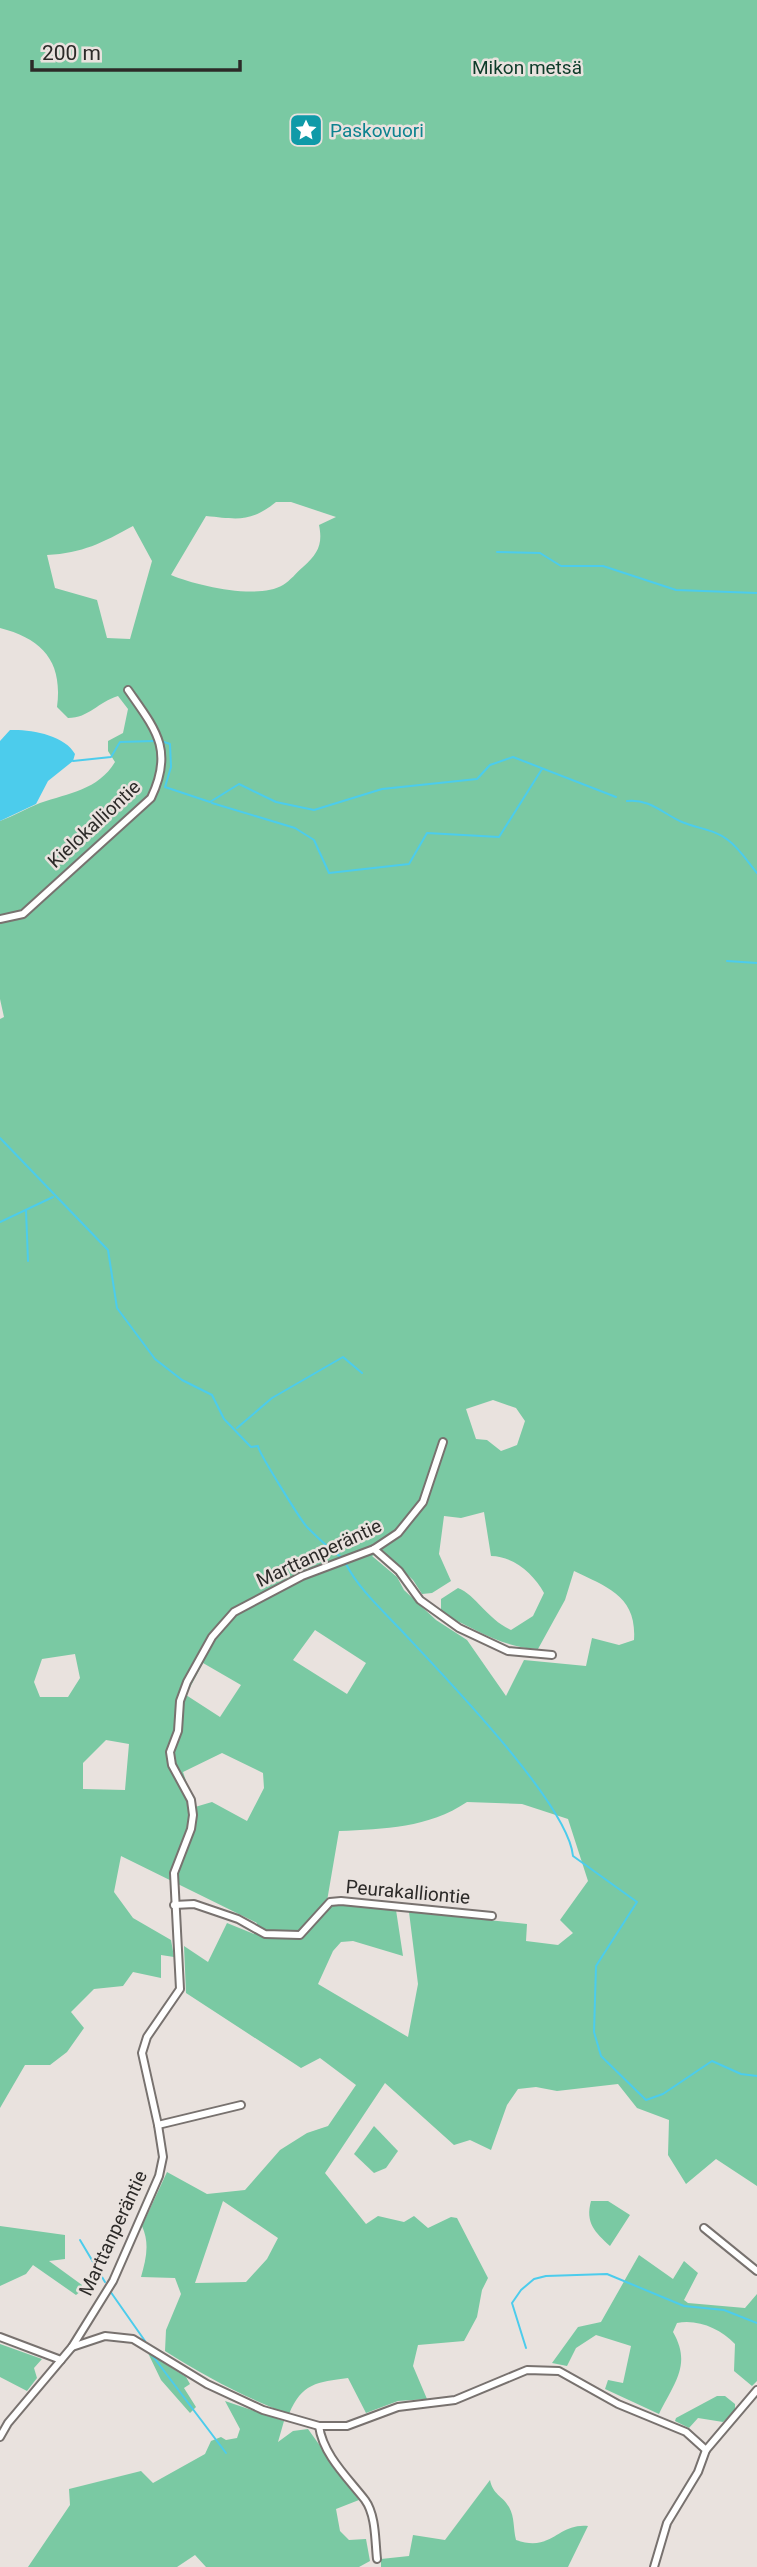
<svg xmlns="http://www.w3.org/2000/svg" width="757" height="2567" viewBox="0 0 757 2567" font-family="Roboto,sans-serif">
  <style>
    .green { fill: #7ac9a3; fill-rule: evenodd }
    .water { fill: #4cccec }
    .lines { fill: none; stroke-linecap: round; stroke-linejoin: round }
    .stream { stroke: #4cccec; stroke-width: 2 }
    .minor-casing { stroke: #78726f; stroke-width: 10 }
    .minor { stroke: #fff; stroke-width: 6 }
    .labels { text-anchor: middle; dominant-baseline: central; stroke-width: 5; stroke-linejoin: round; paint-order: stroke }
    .park-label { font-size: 19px; fill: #0d3b29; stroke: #e9e2de }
    .culture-label { font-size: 19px; fill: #0d838f; stroke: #e9e2de; text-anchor: start }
    .street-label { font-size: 19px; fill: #2c2a28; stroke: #e9e2de }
  </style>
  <rect width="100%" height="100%" fill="#e9e2de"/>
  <!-- green -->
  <g class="green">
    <path d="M0 0H757V2186L716 2159 686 2184 668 2155 669 2120 637 2108 618 2084 557 2091 536 2087 518 2089 507 2105 491 2150 470 2140 454 2145 385 2083 325 2173 366 2224 378 2216 404 2222 414 2216 428 2228 451 2217 457 2218 488 2278 482 2290 477 2317 464 2341 418 2345 413 2366 427 2399 398 2401 366 2413 348 2378C317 2382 302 2383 289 2414 245 2398 205 2376 165 2351L166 2330 181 2294 175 2278 141 2277C146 2259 150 2244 142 2226L167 2172 207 2194 245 2190 280 2150 307 2133 328 2126 356 2085 320 2058 301 2068 186 1993 184 1946 208 1962 227 1923 254 1934 257 1923 121 1856 114 1892 133 1918 171 1940 174 1957 161 1955V1978L133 1972 123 1986 94 1989 71 2012 84 2028 67 2052 50 2065H25L0 2108V1019L4 1017 0 999V821C14 816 27 808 40 803 69 793 98 790 115 762L108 751V741L123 733 128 709 118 696C98 702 89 718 68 718L57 707C63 662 43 639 0 628ZM276 502H291L336 517 319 525C323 544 318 554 303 567 297 572 290 581 283 585 258 600 197 586 171 575L206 516C237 519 250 523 276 502ZM133 526 152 561 130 639 107 638 97 600 55 588 47 555C83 553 102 543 133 526ZM493 1400 516 1408 525 1421 517 1445 501 1451 487 1440 476 1439 466 1409ZM484 1512 491 1556C513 1556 534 1574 544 1593L533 1616 511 1630C487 1619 476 1595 458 1588L441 1599V1613C473 1628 503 1648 538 1649L565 1600 574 1571C607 1587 637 1596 634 1640L619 1645 592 1638 586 1666 524 1660 506 1696 467 1640 436 1620 404 1590 397 1577 372 1556 383 1552 413 1580 422 1594 432 1593 451 1581 439 1554 444 1516 461 1518ZM315 1630 366 1663 347 1694 293 1660ZM75 1654 80 1678 68 1697H40L34 1682 42 1659ZM203 1663 241 1685 220 1717 186 1695ZM106 1740 129 1744 125 1790 83 1789V1763ZM222 1753 263 1773 264 1788 247 1821 212 1802 195 1807 183 1772ZM467 1802 522 1804 568 1819 588 1881 560 1920 573 1933 558 1945 526 1941 527 1924 409 1912 418 1984 408 2037 318 1984 333 1951 341 1942 353 1941 403 1956 396 1910 327 1901 339 1831C385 1829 428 1828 467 1802ZM223 2201 278 2238 267 2259 246 2282 195 2283Z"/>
    <polygon points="374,2126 398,2151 386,2168 374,2173 354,2154"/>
    <path d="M591 2201H608L630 2215 610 2246C595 2232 585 2223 591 2201Z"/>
    <polygon points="0,2226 65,2235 65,2259 49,2261 82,2285 81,2291 76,2295 33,2265 26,2274 0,2286"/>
    <path d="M639 2255 673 2279 684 2261 698 2273 684 2300 688 2303 745 2308 757 2294V2381L752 2386 734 2371 735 2344C720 2329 699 2319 677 2323L673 2332C692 2365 674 2383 659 2414L605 2389 608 2380 623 2383 631 2346 596 2335 576 2348 567 2366 552 2363 578 2327 601 2322Z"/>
    <polygon points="0,2344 42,2359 34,2368 37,2378 27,2391 0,2377"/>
    <polygon points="148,2353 186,2377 190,2384 184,2388 196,2407 190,2413 161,2380"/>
    <polygon points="717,2396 725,2396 735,2404 735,2411 723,2422 698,2418 689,2428 675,2421 676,2418"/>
    <polygon points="225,2401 284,2421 278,2442 293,2431 308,2429 359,2500 336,2509 340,2531 349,2540 366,2539 370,2561 359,2567 206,2567 195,2555 177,2567 28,2567 70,2505 69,2489 141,2471 153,2483 205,2454 211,2441 221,2437 226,2440 237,2438 240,2429"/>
    <path d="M490 2480C493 2495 502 2495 509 2507 515 2518 513 2528 516 2540 552 2553 557 2523 588 2526L568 2567H381V2559L409 2556 413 2535 445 2540Z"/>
  </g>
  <!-- water -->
  <path class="water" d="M10 730C30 729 65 735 75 754L73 761 48 781 36 804 0 821V741Z"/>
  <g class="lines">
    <!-- stream -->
    <g class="stream">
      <polyline points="497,552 540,553 561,566 603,566 676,590 757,593"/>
      <polyline points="164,742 170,744 171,767 165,787 210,802 239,784 276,802 314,810 382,789 477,779 490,765 513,757 616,797"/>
      <polyline points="73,761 111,757 120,742 154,741"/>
      <path d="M627 801C649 798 665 815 682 822 698 829 714 829 728 840 739 848 748 862 757 873"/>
      <polyline points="212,803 295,828 314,840 329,873 409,864 427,833 499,837 542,769"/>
      <polyline points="727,961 757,963"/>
      <path d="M0 1138 108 1250 117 1308 155 1359 182 1380 212 1395 224 1419 251 1447 258 1446C258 1452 302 1522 307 1527 317 1537 330 1550 341 1557"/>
      <polyline points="26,1210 28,1261"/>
      <polyline points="0,1222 53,1197"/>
      <polyline points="237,1428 272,1398 343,1357 362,1373"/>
      <path d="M346 1564C358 1588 382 1610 400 1629 441 1673 568 1803 573 1856L637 1902 596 1966 594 2032 601 2056 646 2100 663 2094 712 2061 741 2074 757 2076"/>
      <polyline points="80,2240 105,2282"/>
      <polyline points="110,2291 145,2341"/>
      <polyline points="526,2348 512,2303 521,2290 534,2279 546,2276 607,2274 684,2306 724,2310 757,2323"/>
      <polyline points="152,2355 226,2453"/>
    </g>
    <!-- minor casing -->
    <g class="minor-casing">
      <g id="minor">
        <path d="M0 919 23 914 151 798C174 750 156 730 128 690"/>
        <polyline points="374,1549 399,1571 420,1600 459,1628 508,1651 552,1655"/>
        <polyline points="174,1905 194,1904 238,1919 265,1934 300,1935 330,1902 341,1901 492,1916"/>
        <polyline points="158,2125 241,2105"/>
        <polyline points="704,2228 757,2271"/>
        <polyline points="0,2337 61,2360"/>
        <polyline points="72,2347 105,2336 133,2339 207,2384 263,2410 319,2426 347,2426 398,2407 455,2400 527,2370 559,2371 618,2404 686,2432 706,2450 698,2472 667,2523 654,2567"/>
        <path d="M319 2426C323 2455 348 2478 365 2500 376 2515 375 2541 377 2559"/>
        <polyline points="0,2437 8,2423 72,2347 113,2281 159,2176 163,2157 158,2125 142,2053 147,2037 180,1989 174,1873 191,1829 193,1815 191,1800 172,1765 170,1752 178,1731 180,1701 187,1682 212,1637 234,1612 302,1576 374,1549 398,1533 423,1502 443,1442"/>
        <polyline points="706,2450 757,2390"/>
      </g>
    </g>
    <!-- minor -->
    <use href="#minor" class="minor"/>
  </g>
  <!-- icons -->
  <defs>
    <g id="sight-square" transform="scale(1.75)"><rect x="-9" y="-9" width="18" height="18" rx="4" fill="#0f9aa8" stroke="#e9e2de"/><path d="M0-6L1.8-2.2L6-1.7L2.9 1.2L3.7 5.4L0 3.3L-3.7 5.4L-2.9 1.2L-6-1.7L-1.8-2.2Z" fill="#fff"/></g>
  </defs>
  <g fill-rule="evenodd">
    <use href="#sight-square" x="306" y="130"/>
  </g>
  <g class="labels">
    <!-- park labels -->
    <g class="park-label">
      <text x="527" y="67">Mikon metsä</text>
    </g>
    <!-- culture labels -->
    <g class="culture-label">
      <text x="330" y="130">Paskovuori</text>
    </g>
    <!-- street labels -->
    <g class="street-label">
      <text transform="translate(94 824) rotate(-43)">Kielokalliontie</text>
      <text transform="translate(319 1553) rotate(-25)">Marttanperäntie</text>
      <text transform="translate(408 1892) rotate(5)">Peurakalliontie</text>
      <text transform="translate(113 2233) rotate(-65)">Marttanperäntie</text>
    </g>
  </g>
  <!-- scale -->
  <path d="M32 60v10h208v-10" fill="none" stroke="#2c2a28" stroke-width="3.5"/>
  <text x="42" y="60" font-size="21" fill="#2c2a28" stroke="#e9e2de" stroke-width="5" paint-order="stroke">200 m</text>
</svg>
